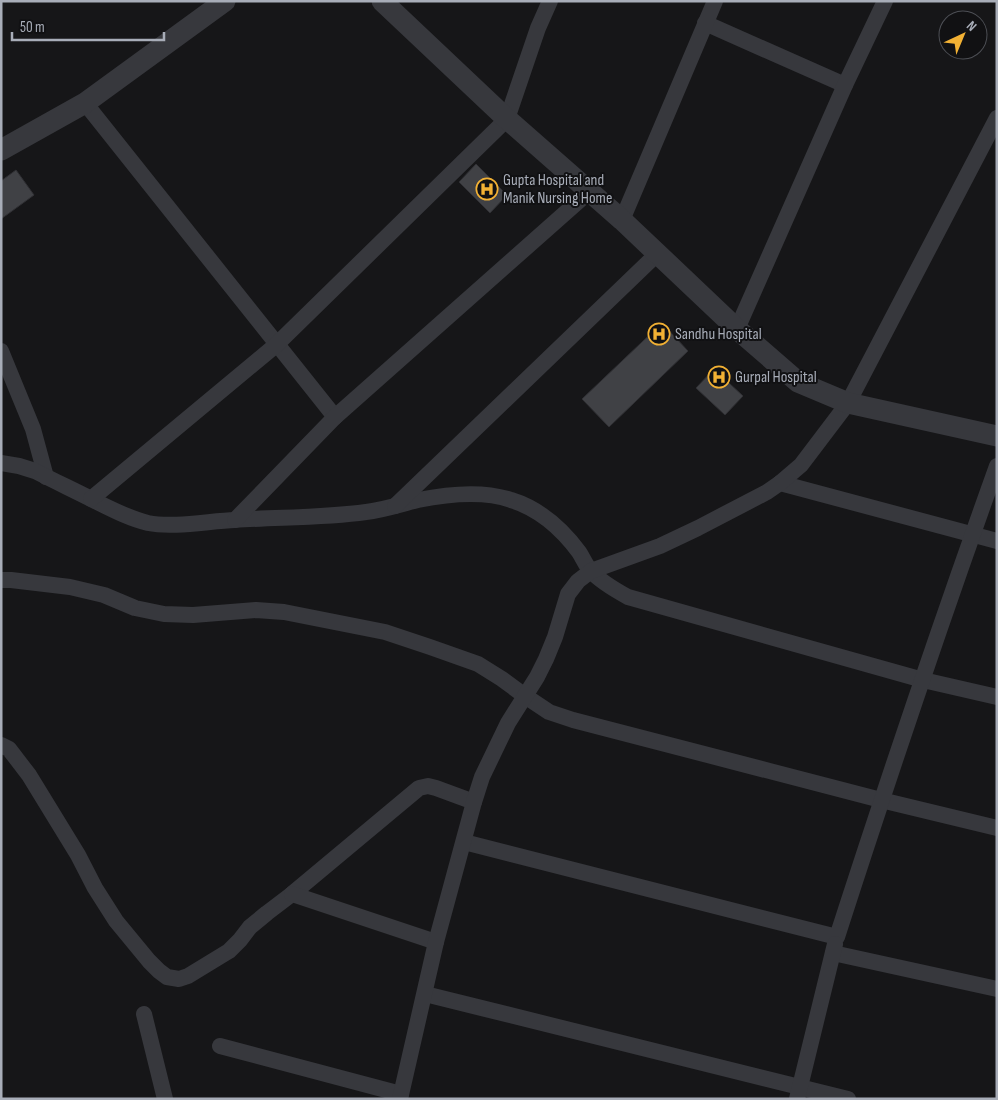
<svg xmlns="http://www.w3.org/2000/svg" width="998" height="1100" viewBox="0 0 998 1100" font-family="'Sofia Sans Condensed',sans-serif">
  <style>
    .building { fill: #404145; stroke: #303034 }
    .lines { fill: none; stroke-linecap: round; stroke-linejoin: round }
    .minor { stroke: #37383d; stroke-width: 16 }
    .tertiary { stroke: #37383d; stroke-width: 21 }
    .labels { text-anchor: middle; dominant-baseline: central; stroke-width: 4; stroke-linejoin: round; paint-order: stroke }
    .poi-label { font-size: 16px; fill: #a8adb8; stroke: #111113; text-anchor: start }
  </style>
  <rect width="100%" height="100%" fill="#161618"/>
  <!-- building -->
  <g class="building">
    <polygon points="476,164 507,195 490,213 459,182"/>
    <polygon points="16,170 34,195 1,219 1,181"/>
    <polygon points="662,323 688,351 609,427 582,399"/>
    <polygon points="714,369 743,396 725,415 696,388"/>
  </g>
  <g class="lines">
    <!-- minor -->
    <g class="minor">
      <polyline points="705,23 845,85"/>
      <polyline points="85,103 335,417"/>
      <polyline points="622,220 715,1"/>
      <polyline points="737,329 845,85 885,1"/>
      <polyline points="1,351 33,429 46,477"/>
      <path d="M1 463 19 466 35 471C56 482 78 492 99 503 115 511 131 519 148 523 173 528 209 521 235 520 279 517 323 518 366 512 384 510 401 504 418 500 448 494 482 490 511 500 540 509 562 529 579 552 583 558 586 566 591 571 600 581 617 591 628 597L923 680 997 697"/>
      <polyline points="780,483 997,541"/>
      <polyline points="91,499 276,345 507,119 538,28 550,1"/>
      <polyline points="395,506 657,254"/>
      <polyline points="235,520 335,417 590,191"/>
      <polyline points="1,580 11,580 70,587 104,595 135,608 164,614 193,615 256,610 284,612 385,632 430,647 478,664 502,679 525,696 549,712 573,720 881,800 997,828"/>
      <polyline points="1,745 9,749 29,775 78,855 95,888 116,921 149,961 159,971 167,977 179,979 188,976 229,951 240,940 250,927 267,913 292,894 419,788 428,786 436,788 474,802"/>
      <path d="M464 842 837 937C888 779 941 622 997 466"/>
      <polyline points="292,894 436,942"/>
      <polyline points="833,953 997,989"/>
      <polyline points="425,994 848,1099"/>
      <polyline points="144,1014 165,1099"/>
      <polyline points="220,1046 401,1094"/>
      <polyline points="400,1099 436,942 474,802 482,777 508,723 537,677 546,659 555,637 568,594 578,581 591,571 660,546 698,528 767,492 780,483 801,465 848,403 997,118"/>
      <polyline points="797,1099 835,944"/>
    </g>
    <!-- tertiary -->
    <g class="tertiary">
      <polyline points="382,1 507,119 622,220 737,329 798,382 848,403 997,436"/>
      <polyline points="1,150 85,103 225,1"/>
    </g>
  </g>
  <!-- icons -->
  <defs>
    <g id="hospital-ring" transform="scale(1.125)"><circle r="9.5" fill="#111113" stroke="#f2b134" stroke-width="1.5"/><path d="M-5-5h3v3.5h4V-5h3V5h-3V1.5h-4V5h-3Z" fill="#f2b134"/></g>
  </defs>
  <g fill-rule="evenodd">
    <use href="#hospital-ring" x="487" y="189"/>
    <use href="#hospital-ring" x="659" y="334"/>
    <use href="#hospital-ring" x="719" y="377"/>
  </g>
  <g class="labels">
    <!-- poi labels -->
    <g class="poi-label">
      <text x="503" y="180">Gupta Hospital and<tspan x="503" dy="18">Manik Nursing Home</tspan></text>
      <text x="675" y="334">Sandhu Hospital</text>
      <text x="735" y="377">Gurpal Hospital</text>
    </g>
  </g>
  <!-- border -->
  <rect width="998" height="1100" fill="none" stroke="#a8adb8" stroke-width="5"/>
  <!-- north arrow -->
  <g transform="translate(963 35) rotate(44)"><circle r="24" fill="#111113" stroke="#4d4f55"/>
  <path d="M0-4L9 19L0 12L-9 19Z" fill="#f2b134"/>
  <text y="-8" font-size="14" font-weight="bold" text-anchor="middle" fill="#a8adb8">N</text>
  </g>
  <!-- scale -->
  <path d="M12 32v8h152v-8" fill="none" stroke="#a8adb8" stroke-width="2.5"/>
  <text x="20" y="32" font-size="15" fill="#a8adb8" stroke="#111113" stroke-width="4" paint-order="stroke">50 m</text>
</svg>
